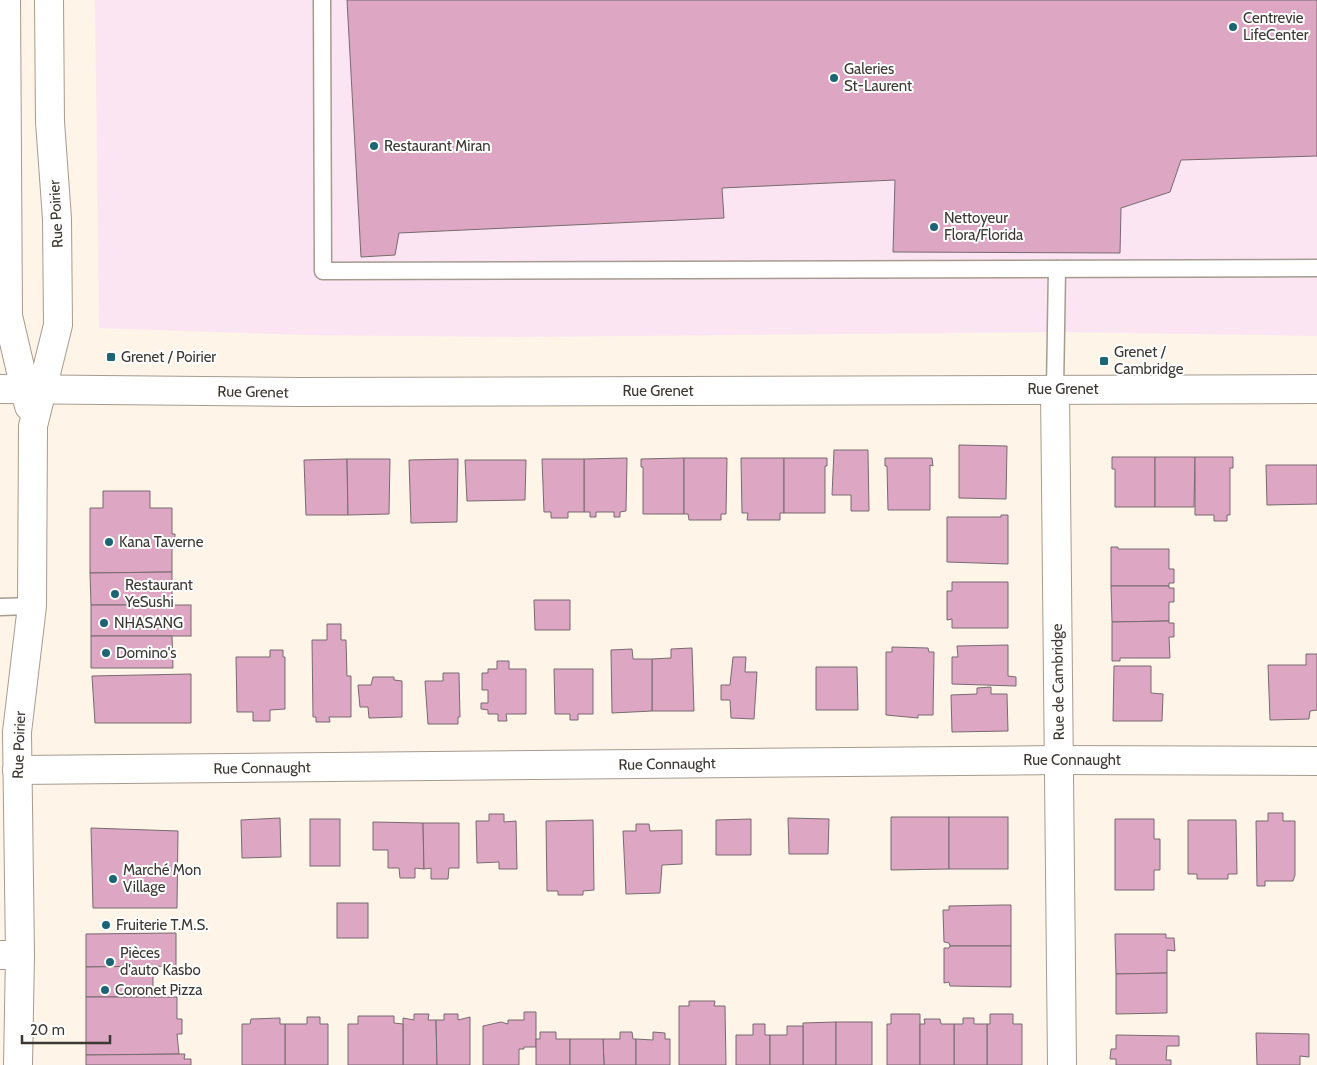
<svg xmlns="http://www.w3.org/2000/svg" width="1317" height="1065" viewBox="0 0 1317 1065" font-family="Cabin,sans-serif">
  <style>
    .commercial { fill: #fbe5f2 }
    .building { fill: #dda6c2; stroke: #776a70 }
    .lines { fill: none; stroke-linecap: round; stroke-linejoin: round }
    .service-casing { stroke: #a59b90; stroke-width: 19 }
    .minor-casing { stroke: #a59b90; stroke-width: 30 }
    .tertiary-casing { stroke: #a59b90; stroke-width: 30 }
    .service { stroke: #fff; stroke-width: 16 }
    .minor { stroke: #fff; stroke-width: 28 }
    .tertiary { stroke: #fff; stroke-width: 28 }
    .poi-dot { fill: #1d6474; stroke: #fff; stroke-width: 2 }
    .labels { text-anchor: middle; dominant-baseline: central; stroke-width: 4; stroke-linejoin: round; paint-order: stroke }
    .poi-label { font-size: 15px; fill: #3b3732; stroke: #fff; text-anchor: start }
    .street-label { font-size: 15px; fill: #3b3732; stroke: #fff }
  </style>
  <rect width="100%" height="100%" fill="#fff4e8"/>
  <!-- commercial -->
  <polygon class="commercial" points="95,0 1317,0 1317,336 1060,332 520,337 301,335 99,328"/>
  <!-- building -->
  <g class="building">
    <polygon points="347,0 1317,0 1317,156 1181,160 1170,192 1121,208 1120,253 893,252 895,180 722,188 724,218 399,233 395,255 361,257"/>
    <polygon points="959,445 1007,446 1006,499 959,498"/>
    <polygon points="834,450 868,450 869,511 851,511 851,495 832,495"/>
    <polygon points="1112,457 1155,457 1155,507 1115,507 1115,469 1112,469"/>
    <polygon points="1155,457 1195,457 1194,507 1155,507"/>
    <polygon points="1195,457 1233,457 1233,468 1230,468 1230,515 1227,515 1227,521 1214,521 1214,515 1195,515"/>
    <polygon points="627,458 626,511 620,512 620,517 614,517 614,512 596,512 596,517 590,517 590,512 584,512 584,459"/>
    <polygon points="684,458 684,514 643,514 643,467 641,467 641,459"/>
    <polygon points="684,458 727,458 726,514 721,514 721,520 689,520 688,514 684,514"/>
    <polygon points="741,458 784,458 784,513 780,513 780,520 747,520 748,513 742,513"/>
    <polygon points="784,458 827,458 827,466 825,466 825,513 784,513"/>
    <polygon points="885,458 932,458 933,466 930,465 930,510 888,510 887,466 885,466"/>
    <polygon points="347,459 348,515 306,515 304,460"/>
    <polygon points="347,459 390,459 389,514 348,515"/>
    <polygon points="458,459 457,522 411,523 409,460"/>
    <polygon points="542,459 584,459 584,512 568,512 568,518 551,518 551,512 544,512"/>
    <polygon points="465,460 526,460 525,500 467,501"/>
    <polygon points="1266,465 1317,465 1317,504 1267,505"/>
    <polygon points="103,491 150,491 150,508 172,508 172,534 175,534 175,547 172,547 172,572 90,573 90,508 103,508"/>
    <polygon points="1001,515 1008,515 1008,564 947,562 947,517 1001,517"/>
    <polygon points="1111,547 1118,547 1118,549 1169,549 1169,569 1174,569 1174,583 1169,583 1169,586 1111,586"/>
    <polygon points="172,572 172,605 91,605 90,573"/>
    <polygon points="952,582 1008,582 1008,628 952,628 952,619 947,620 947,591 952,591"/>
    <polygon points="1111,586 1169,586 1169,588 1174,588 1174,602 1169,602 1169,621 1112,622"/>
    <polygon points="534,600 570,600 570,630 535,630"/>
    <rect x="91" y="605" width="100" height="31"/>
    <polygon points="1169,621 1169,623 1174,623 1174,637 1169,637 1170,658 1120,658 1120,661 1112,661 1112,622"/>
    <polygon points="327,624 341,624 341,640 346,640 347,676 351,676 351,717 329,717 330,722 316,722 316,717 313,717 312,640 327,640"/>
    <polygon points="91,636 172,636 173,668 91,668"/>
    <polygon points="1008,645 1008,676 1016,677 1016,686 952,684 952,657 958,657 957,646"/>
    <polygon points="892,647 928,648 929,652 934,652 933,715 918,715 918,718 886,715 886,652 892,652"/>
    <polygon points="692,648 694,711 652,711 652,659 671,658 671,649"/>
    <polygon points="632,649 633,659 652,659 652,711 612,713 611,650"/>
    <polygon points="270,650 283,650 283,657 285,657 285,709 270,710 270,721 253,721 253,712 237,712 236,657 270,657"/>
    <polygon points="1306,654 1317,654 1317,710 1310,711 1309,719 1270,720 1268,665 1306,665"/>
    <polygon points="733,657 746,657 745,672 757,672 754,719 731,718 730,700 721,700 721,685 730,685"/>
    <polygon points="497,661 509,661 509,669 526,669 526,714 506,714 507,721 498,721 498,714 488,714 488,710 481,709 481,703 488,703 488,690 482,690 482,673 488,673 488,669 497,669"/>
    <polygon points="1114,666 1151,666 1151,693 1163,694 1162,721 1113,721"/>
    <polygon points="816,667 857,667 858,710 816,710"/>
    <polygon points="554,669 593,669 593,714 578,714 578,720 570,720 570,714 555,714"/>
    <polygon points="443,673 459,673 460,717 458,717 458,724 428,724 425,681 443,681"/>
    <polygon points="191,674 191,723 95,723 92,676"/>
    <polygon points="373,677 394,677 394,680 402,681 402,717 369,718 368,707 360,707 358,685 371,685"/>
    <polygon points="991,687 991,694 1007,694 1008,731 952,732 951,695 977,694 977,688"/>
    <polygon points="1268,813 1283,813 1283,821 1295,821 1295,875 1293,881 1265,881 1265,886 1257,886 1256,821 1268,821"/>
    <polygon points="489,814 504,814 504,822 516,821 517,869 499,869 499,862 477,863 476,821 489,821"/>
    <polygon points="891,817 949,817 949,869 891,870"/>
    <rect x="949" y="817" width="59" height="52"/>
    <polygon points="280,818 281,857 242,858 241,820"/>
    <polygon points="788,818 829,819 828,854 789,854"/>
    <rect x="310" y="819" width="30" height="47"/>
    <polygon points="751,819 751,855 716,855 716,820"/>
    <polygon points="1115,819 1154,819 1154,839 1160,839 1160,870 1154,870 1154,890 1115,890"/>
    <polygon points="593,820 594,890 583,891 583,895 558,895 558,891 547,891 546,821"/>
    <polygon points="1188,820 1236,820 1237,874 1228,874 1228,879 1197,879 1197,874 1188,874"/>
    <polygon points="373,822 423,823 424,869 415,868 415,878 400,878 399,868 388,868 388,850 373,850"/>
    <polygon points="423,823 459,823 459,868 449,868 448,879 431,879 431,868 424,869"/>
    <polygon points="636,824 649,824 650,831 682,830 682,864 662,865 660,893 626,894 623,831 636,831"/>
    <polygon points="91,828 178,831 177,908 93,908"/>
    <rect x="337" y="903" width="31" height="35"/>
    <polygon points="1002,905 1011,905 1011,946 950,946 949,943 944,942 943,910 949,910 949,906"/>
    <polygon points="176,933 176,966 86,967 86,934"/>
    <polygon points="1115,934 1166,934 1166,938 1174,938 1175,951 1167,950 1167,973 1116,974"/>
    <polygon points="950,946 1011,946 1011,987 950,986 949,982 944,983 944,948 949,948"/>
    <polygon points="153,966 153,997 86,997 86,967"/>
    <polygon points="1167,973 1167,1013 1116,1014 1116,974"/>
    <polygon points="86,997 177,997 177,1019 182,1019 182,1034 177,1034 179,1054 86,1055"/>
    <polygon points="689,1001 715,1001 714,1006 725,1006 726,1065 679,1065 679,1006 689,1006"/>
    <polygon points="524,1012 536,1012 536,1047 524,1047 524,1049 519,1049 519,1065 483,1065 483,1026 501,1022 508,1024 508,1020 524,1020"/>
    <polygon points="414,1014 429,1014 428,1020 436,1020 437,1065 403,1065 403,1018 414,1020"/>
    <polygon points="444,1014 458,1014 458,1020 470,1017 470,1065 437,1065 436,1020 444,1020"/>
    <polygon points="891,1014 920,1014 920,1065 887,1065 887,1024 891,1024"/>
    <polygon points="990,1014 1013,1014 1013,1024 1022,1024 1022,1065 987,1065 987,1024 990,1024"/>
    <polygon points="358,1016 394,1016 394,1023 403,1024 403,1065 348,1065 348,1024 358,1024"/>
    <polygon points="307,1017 320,1017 320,1024 328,1024 328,1065 285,1065 285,1024 307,1024"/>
    <polygon points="280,1018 280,1024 285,1024 285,1065 242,1065 242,1024 250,1024 251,1019"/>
    <polygon points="963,1018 974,1018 974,1024 987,1024 987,1065 954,1065 954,1024 963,1024"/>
    <polygon points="924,1019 940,1019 941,1024 954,1024 954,1065 920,1065 920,1024 925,1024"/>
    <polygon points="836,1022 836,1065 803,1065 803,1023"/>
    <rect x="836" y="1022" width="36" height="43"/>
    <polygon points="753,1024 765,1024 765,1035 770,1035 770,1065 736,1065 736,1035 753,1035"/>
    <polygon points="787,1026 803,1026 803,1065 770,1065 770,1035 787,1035"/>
    <polygon points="540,1032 556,1032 556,1039 570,1039 570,1065 536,1065 536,1039 540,1039"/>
    <polygon points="620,1032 632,1032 633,1039 636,1039 636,1065 604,1065 603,1039 620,1039"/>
    <polygon points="653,1032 665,1033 665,1039 670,1039 670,1065 636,1065 636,1039 653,1040"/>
    <polygon points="1256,1033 1309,1034 1309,1057 1300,1056 1300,1065 1257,1065"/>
    <polygon points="1116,1035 1179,1036 1179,1046 1167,1046 1166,1060 1171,1060 1171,1065 1116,1065 1116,1059 1110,1059 1111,1049 1116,1049"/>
    <polygon points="570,1039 603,1039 604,1065 570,1065"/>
    <polygon points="185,1054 184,1059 191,1059 191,1065 86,1065 86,1055"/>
  </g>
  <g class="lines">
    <!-- service casing -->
    <g class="service-casing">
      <g id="service">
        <polyline points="322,0 323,271 1317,268"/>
        <polyline points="1055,389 1057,269"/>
        <polyline points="0,607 32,606"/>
      </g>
    </g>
    <!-- minor casing -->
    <g class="minor-casing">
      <g id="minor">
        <polyline points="1055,389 1062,1065"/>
        <polyline points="17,770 1059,760 1317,761"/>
        <polyline points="0,955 20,955"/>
      </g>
    </g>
    <!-- tertiary casing -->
    <g class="tertiary-casing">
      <g id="tertiary">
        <polyline points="6,0 8,316 29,406"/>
        <polyline points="0,389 300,392 1317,389"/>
        <polyline points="18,1065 20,955 17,732 32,606 33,426 58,325 57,219 50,122 49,0"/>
      </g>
    </g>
    <!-- service -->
    <use href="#service" class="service"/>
    <!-- minor -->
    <use href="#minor" class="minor"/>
    <!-- tertiary -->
    <use href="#tertiary" class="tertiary"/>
  </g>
  <!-- markers -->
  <g class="poi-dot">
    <circle cx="1233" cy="27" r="5"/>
    <circle cx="834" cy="78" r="5"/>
    <circle cx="374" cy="146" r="5"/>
    <circle cx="934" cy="227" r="5"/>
    <rect x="106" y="352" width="10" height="10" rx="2.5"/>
    <rect x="1099" y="356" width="10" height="10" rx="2.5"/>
    <circle cx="109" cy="542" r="5"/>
    <circle cx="115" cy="594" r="5"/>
    <circle cx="104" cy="623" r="5"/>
    <circle cx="106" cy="653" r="5"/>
    <circle cx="113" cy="879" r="5"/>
    <circle cx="106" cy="925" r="5"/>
    <circle cx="110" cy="962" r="5"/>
    <circle cx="105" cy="990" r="5"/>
  </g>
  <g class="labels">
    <!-- poi labels -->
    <g class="poi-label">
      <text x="1243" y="18">Centrevie<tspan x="1243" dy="17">LifeCenter</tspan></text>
      <text x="844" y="69">Galeries<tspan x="844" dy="17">St-Laurent</tspan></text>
      <text x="384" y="146">Restaurant Miran</text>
      <text x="944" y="218">Nettoyeur<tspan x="944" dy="17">Flora/Florida</tspan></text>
      <text x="1114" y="352">Grenet /<tspan x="1114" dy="17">Cambridge</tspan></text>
      <text x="121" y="357">Grenet / Poirier</text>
      <text x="119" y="542">Kana Taverne</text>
      <text x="125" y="585">Restaurant<tspan x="125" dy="17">YeSushi</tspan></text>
      <text x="114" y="623">NHASANG</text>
      <text x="116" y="653">Domino's</text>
      <text x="123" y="870">Marché Mon<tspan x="123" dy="17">Village</tspan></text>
      <text x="116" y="925">Fruiterie T.M.S.</text>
      <text x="120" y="953">Pièces<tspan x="120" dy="17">d'auto Kasbo</tspan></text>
      <text x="115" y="990">Coronet Pizza</text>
    </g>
    <!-- street labels -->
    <g class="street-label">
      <text transform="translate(56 214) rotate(-93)">Rue Poirier</text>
      <text x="1063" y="389">Rue Grenet</text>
      <text x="658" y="391">Rue Grenet</text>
      <text transform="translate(253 392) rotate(1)">Rue Grenet</text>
      <text transform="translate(1058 682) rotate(-91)">Rue de Cambridge</text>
      <text transform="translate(19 745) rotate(-88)">Rue Poirier</text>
      <text x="1072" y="760">Rue Connaught</text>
      <text transform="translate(667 764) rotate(-1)">Rue Connaught</text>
      <text transform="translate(262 768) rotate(-1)">Rue Connaught</text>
    </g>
  </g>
  <!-- scale -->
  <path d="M22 1035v8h88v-8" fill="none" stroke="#3b3732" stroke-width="2.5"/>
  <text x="30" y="1035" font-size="15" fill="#3b3732" stroke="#ffffff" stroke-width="4" paint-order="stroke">20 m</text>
</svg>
